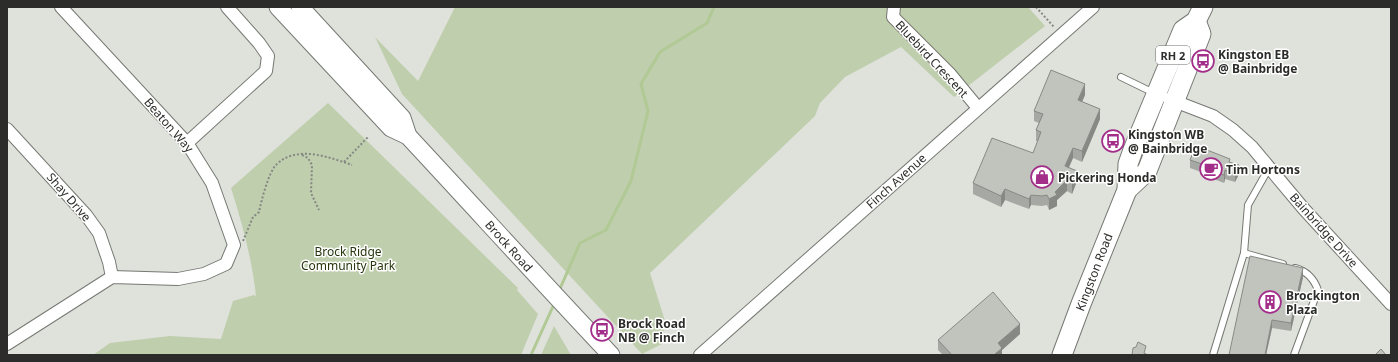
<svg xmlns="http://www.w3.org/2000/svg" width="1398" height="362" viewBox="0 0 1398 362" font-family="'Noto Sans',sans-serif">
  <style>
    .green { fill: #bfcead }
    .lines { fill: none; stroke-linecap: round; stroke-linejoin: round }
    .stream { stroke: #b1c994; stroke-width: 3 }
    .lane-casing { stroke: #767973; stroke-width: 8 }
    .street-casing { stroke: #767973; stroke-width: 14 }
    .secondary-casing { stroke: #767973; stroke-width: 19 }
    .primary-casing { stroke: #767973; stroke-width: 21 }
    .path { stroke: #858782; stroke-width: 2; stroke-dasharray: 2 2; stroke-linecap: butt }
    .lane { stroke: #fff; stroke-width: 6 }
    .street { stroke: #fff; stroke-width: 12 }
    .secondary { stroke: #fff; stroke-width: 17 }
    .primary { stroke: #fff; stroke-width: 19 }
    .wall { fill: #a6a9a3 }
    .shaded-wall { fill: #878984 }
    .building { fill: #c1c4bd; stroke: #878984 }
    .labels { text-anchor: middle; dominant-baseline: central; stroke-width: 3; stroke-linejoin: round; paint-order: stroke }
    .shield { fill: #fff; stroke: #6b6c6a; stroke-width: 1 }
    .shield-label { font-size: 11px; font-weight: bold; fill: #2c2d2a }
    .poi-label { font-size: 12px; font-weight: bold; fill: #2c2d2a; stroke: #fff; text-anchor: start }
    .street-label { font-size: 12px; fill: #2c2d2a; stroke: #fff }
    .park-label { font-size: 12px; fill: #26350e; stroke: #fff }
  </style>
  <rect width="100%" height="100%" fill="#dfe2db"/>
  <!-- green -->
  <g class="green">
    <polygon points="455,7 1028,7 1045,26 954,97 901,47 845,77 820,103 815,116 650,273 665,321 662,344 642,354 402,94 375,37 418,81"/>
    <path d="M328 103 518 288 517 290 538 314 521 355H93L110 343 170 336 221 339 233 301 254 295 256 296C252 259 242 223 231 188Z"/>
    <polygon points="554,326 571,355 541,355"/>
  </g>
  <g class="lines">
    <!-- stream -->
    <g class="stream">
      <polyline points="559,291 580,243 606,230 631,181 648,111 641,84 660,52 707,23 714,7"/>
      <polyline points="531,355 555,302"/>
    </g>
    <!-- lane casing -->
    <g class="lane-casing">
      <g id="lane">
        <polyline points="1121,77 1154,93"/>
        <polyline points="1244,253 1283,264"/>
        <polyline points="1213,355 1244,253 1248,205 1269,168"/>
        <path d="M1294 355 1318 290C1314 279 1307 271 1295 268"/>
      </g>
    </g>
    <!-- street casing -->
    <g class="street-casing">
      <g id="street">
        <polyline points="894,7 893,17 950,74 978,108"/>
        <polyline points="1169,99 1213,116 1233,130 1252,147 1303,208 1391,304"/>
        <polyline points="7,129 86,215 99,233 109,262 112,277"/>
        <polyline points="187,143 266,71 268,56 259,43 227,7"/>
        <polyline points="7,344 112,277 178,279 204,274 226,264 234,245 212,183 187,143 61,7"/>
        <polyline points="700,355 1093,7"/>
      </g>
    </g>
    <!-- secondary casing -->
    <g class="secondary-casing">
      <g id="secondary">
        <path d="M278 7 391 128 408 136C476 209 543 283 611 355"/>
        <polyline points="300,7 402,118 408,136"/>
      </g>
    </g>
    <!-- primary casing -->
    <g class="primary-casing">
      <g id="primary">
        <polyline points="1127,190 1147,171 1201,34 1196,21"/>
        <polyline points="1062,355 1081,304 1127,190 1128,164 1133,150 1183,30 1196,21 1203,7"/>
      </g>
    </g>
    <!-- path -->
    <g class="path">
      <polyline points="1036,7 1054,27"/>
      <polyline points="302,155 308,158 312,165 311,193 319,210"/>
      <polyline points="344,162 368,137"/>
      <path d="M243 241 253 217 259 212C261 202 269 170 277 164 297 145 329 157 352 165"/>
    </g>
    <!-- lane -->
    <use href="#lane" class="lane"/>
    <!-- street -->
    <use href="#street" class="street"/>
    <!-- secondary -->
    <use href="#secondary" class="secondary"/>
    <!-- primary -->
    <use href="#primary" class="primary"/>
  </g>
  <!-- wall -->
  <g class="wall">
    <polygon points="1085,95 1082,102 1100,119 1082,162 1073,158 1069,167 1077,181 1072,194 1067,191 1057,200 1057,206 1049,210 1047,205 1042,206 1031,205 1029,209 1005,200 1001,207 973,194 973,183 1033,153 1038,141 1036,141 1036,130 1039,123 1034,121 1034,111"/>
    <polygon points="1201,150 1230,162 1239,174 1235,182 1225,179 1224,183 1201,174 1201,172 1190,168 1190,160"/>
    <polygon points="1303,277 1291,331 1272,328 1266,355 1229,355"/>
    <polygon points="1020,334 1002,350 1002,355 943,355 938,350 938,340"/>
  </g>
  <!-- shaded-wall -->
  <g class="shaded-wall">
    <polygon points="1085,84 1085,95 1078,110 1078,100"/>
    <polygon points="1100,109 1100,119 1082,162 1082,151"/>
    <polygon points="1073,148 1073,158 1065,176 1065,166"/>
    <polygon points="1239,165 1239,174 1235,182 1235,174"/>
    <polygon points="1225,170 1225,179 1224,183 1224,175"/>
    <polygon points="1077,171 1077,181 1072,194 1072,183"/>
    <polygon points="1067,180 1067,191 1057,200 1057,206 1049,210 1049,199 1055,192"/>
    <polygon points="1005,189 1005,200 1001,207 1001,196"/>
    <polygon points="1031,195 1031,205 1029,209 1029,199"/>
    <polygon points="1303,268 1303,277 1291,331 1291,323"/>
    <polygon points="1272,320 1272,328 1266,355 1265,355"/>
    <polygon points="1020,324 1020,334 1002,350 1002,355 994,355 998,343"/>
  </g>
  <!-- building -->
  <g class="building">
    <polygon points="1051,70 1085,84 1078,100 1100,109 1082,151 1073,148 1065,166 1077,171 1072,183 1067,180 1055,192 1057,195 1049,199 1047,195 1042,196 1031,195 1029,199 1005,189 1001,196 973,183 992,138 1033,153 1041,132 1036,130 1043,114 1034,111"/>
    <polygon points="1195,148 1201,150 1202,148 1230,159 1229,162 1239,165 1235,174 1225,170 1224,175 1201,166 1202,164 1190,160"/>
    <polygon points="1250,256 1303,268 1291,323 1272,320 1265,355 1229,355"/>
    <polygon points="993,292 1020,324 998,343 1002,348 994,355 952,355 938,340"/>
    <polygon points="1138,342 1146,346 1144,353 1148,355 1132,355 1133,348 1136,347"/>
    <polygon points="1381,349 1386,355 1375,355"/>
  </g>
  <!-- icons -->
  <defs>
    <g id="bus-ring" transform="scale(1.15)"><circle r="9.5" fill="#fff" stroke="#a22e89" stroke-width="1.5"/><path d="M-5-6H5V4H4V6H2V4H-2V6H-4V4H-5ZM-3.5-4V0h7V-4ZM-3.5 1.2v1.5H-2V1.2ZM2 1.2v1.5H3.5V1.2Z" fill="#a22e89"/></g>
    <g id="cafe-ring" transform="scale(1.15)"><circle r="9.5" fill="#fff" stroke="#a22e89" stroke-width="1.5"/><path d="M-5.5-4.5H6V0H3Q3 3.5 0 3.5H-2.5Q-5.5 3.5-5.5 0ZM3-3.2v2h1.7v-2ZM-6 4.5H4V6H-6Z" fill="#a22e89"/></g>
    <g id="shop-ring" transform="scale(1.15)"><circle r="9.5" fill="#fff" stroke="#a22e89" stroke-width="1.5"/><path d="M-5-2.5h2.3a2.7 3.5 0 0 1 5.4 0H5L5.5 6h-11ZM-1.5-2.5h3a1.5 2.3 0 0 0-3 0Z" fill="#a22e89"/></g>
    <g id="building-ring" transform="scale(1.15)"><circle r="9.5" fill="#fff" stroke="#a22e89" stroke-width="1.5"/><path d="M-4-6H4V6H1V3H-1V6H-4ZM-2.5-4.3h1.7v1.8h-1.7ZM.8-4.3h1.7v1.8H.8ZM-2.5-1h1.7V.8h-1.7ZM.8-1h1.7V.8H.8Z" fill="#a22e89"/></g>
  </defs>
  <g fill-rule="evenodd">
    <use href="#bus-ring" x="1203" y="61"/>
    <use href="#bus-ring" x="1113" y="141"/>
    <use href="#cafe-ring" x="1211" y="169"/>
    <use href="#shop-ring" x="1042" y="177"/>
    <use href="#building-ring" x="1270" y="302"/>
    <use href="#bus-ring" x="602" y="330"/>
  </g>
  <g class="labels">
    <!-- shield labels -->
    <rect class="shield" x="1156" y="46" width="34" height="18" rx="3"/>
    <g class="shield-label">
      <text x="1173" y="55">RH 2</text>
    </g>
    <!-- poi labels -->
    <g class="poi-label">
      <text x="1218" y="54">Kingston EB<tspan x="1218" dy="14">@ Bainbridge</tspan></text>
      <text x="1128" y="134">Kingston WB<tspan x="1128" dy="14">@ Bainbridge</tspan></text>
      <text x="1226" y="169">Tim Hortons</text>
      <text x="1058" y="177">Pickering Honda</text>
      <text x="1286" y="295">Brockington<tspan x="1286" dy="14">Plaza</tspan></text>
      <text x="618" y="323">Brock Road<tspan x="618" dy="14">NB @ Finch</tspan></text>
    </g>
    <!-- street labels -->
    <g class="street-label">
      <text transform="translate(932 59) rotate(47)">Bluebird Crescent</text>
      <text transform="translate(169 125) rotate(49)">Beaton Way</text>
      <text transform="translate(896 181) rotate(-42)">Finch Avenue</text>
      <text transform="translate(69 197) rotate(49)">Shay Drive</text>
      <text transform="translate(1324 230) rotate(48)">Bainbridge Drive</text>
      <text transform="translate(509 246) rotate(48)">Brock Road</text>
      <text transform="translate(1094 272) rotate(-69)">Kingston Road</text>
    </g>
    <!-- park labels -->
    <g class="park-label">
      <text x="348" y="251">Brock Ridge<tspan x="348" dy="14">Community Park</tspan></text>
    </g>
  </g>
  <!-- border -->
  <rect width="1398" height="362" fill="none" stroke="#2c2d2a" stroke-width="16"/>
</svg>
